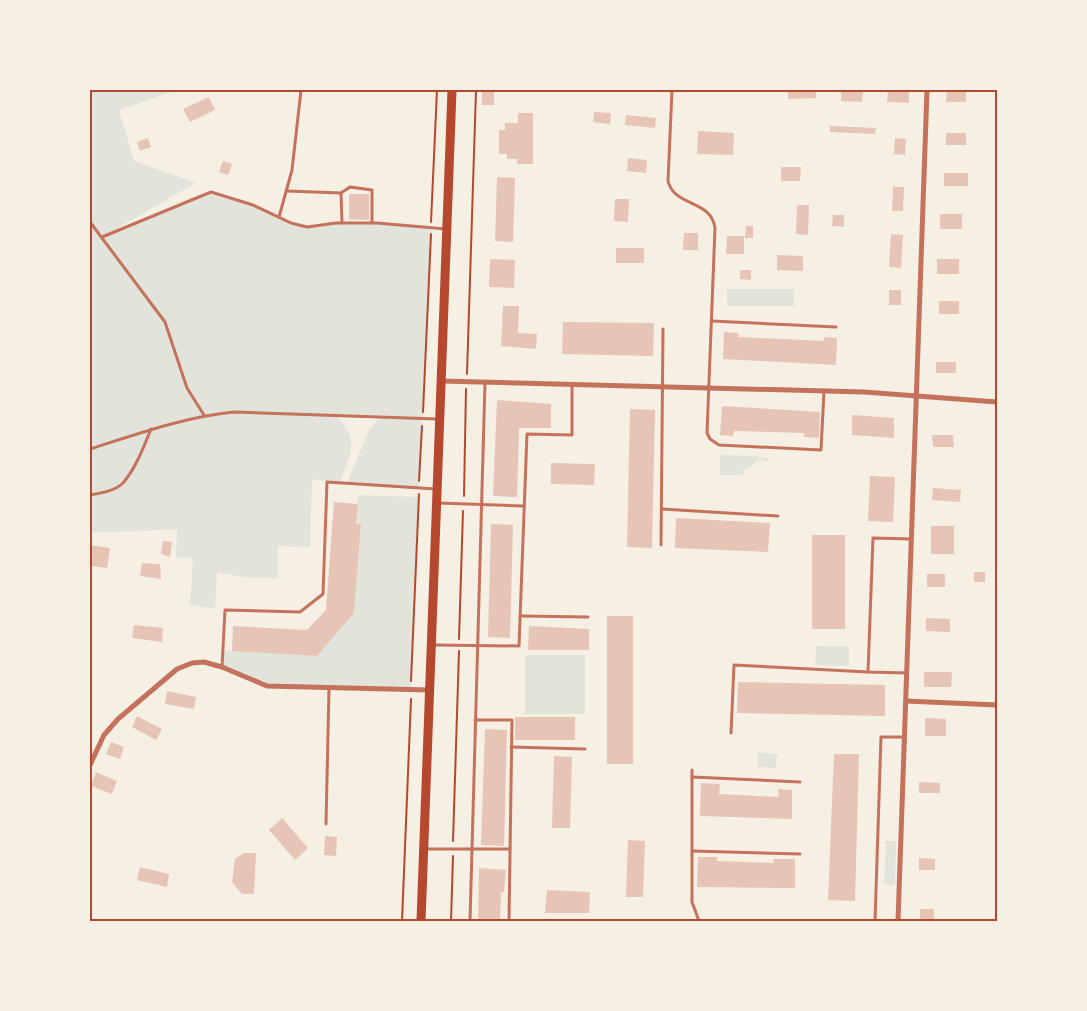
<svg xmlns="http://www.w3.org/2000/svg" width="1087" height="1011" viewBox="0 0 1087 1011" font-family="'IBM Plex Sans',sans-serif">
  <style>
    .green { fill: #e2e4dc }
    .building { fill: #e6c5b7 }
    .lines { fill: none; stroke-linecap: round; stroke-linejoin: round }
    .path { stroke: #b5482f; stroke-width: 2 }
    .service { stroke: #c5725c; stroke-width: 3 }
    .minor { stroke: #c5725c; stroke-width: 5 }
    .secondary { stroke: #b5482f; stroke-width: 9 }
    .neatline { fill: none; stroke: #b5482f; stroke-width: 2 }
  </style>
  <rect width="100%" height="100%" fill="#f6efe4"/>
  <!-- green -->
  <g class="green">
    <path d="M94 90H177L119 110 134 161 196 183 107 234 211 192 253 205 291 223 307 227 336 223H372L431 227 419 488 347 483 369 430 380 417 337 416C361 443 350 452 340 483L312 479 310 547 278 546 277 578 243 577 217 572 215 609 190 605 193 558 176 557 177 529 90 533V91Z"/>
    <rect x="727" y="289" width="67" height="17"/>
    <polygon points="720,455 758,456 758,458 768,458 768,461 758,460 749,469 743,469 743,475 720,475"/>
    <polygon points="358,495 418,497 411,690 267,686 222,667 223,650 317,656 354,612 361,524 356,524"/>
    <polygon points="816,646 849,647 849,666 815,665"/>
    <rect x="525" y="655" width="60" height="59"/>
    <polygon points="758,752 777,754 776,768 757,767"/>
    <polygon points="886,841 896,841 895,885 884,885"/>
  </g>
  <!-- building -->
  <g class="building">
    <rect x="482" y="90" width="12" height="15"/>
    <polygon points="788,90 816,90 816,98 788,99"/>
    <polygon points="841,90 863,90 862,102 841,101"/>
    <polygon points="888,90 909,90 909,103 887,102"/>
    <polygon points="947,90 966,90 966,102 946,102"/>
    <polygon points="209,97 215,110 190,122 183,109"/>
    <polygon points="594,112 611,113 610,124 593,122"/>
    <polygon points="518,113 533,113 533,164 517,164 517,159 507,159 507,154 499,154 499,130 505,130 505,123 518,123"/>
    <polygon points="626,115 656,118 655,128 625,125"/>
    <polygon points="830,126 876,128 875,134 830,132"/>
    <polygon points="698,131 734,133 733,155 697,154"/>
    <rect x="946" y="133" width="20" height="12"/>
    <polygon points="148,138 151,147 140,151 137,142"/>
    <polygon points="895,138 906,139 905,155 894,154"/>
    <polygon points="628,158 647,160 646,173 627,171"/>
    <polygon points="223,161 232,164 228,175 219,172"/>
    <polygon points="781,167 801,167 800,181 781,181"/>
    <rect x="944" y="173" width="24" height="13"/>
    <polygon points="497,177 515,178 513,242 495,241"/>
    <polygon points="893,187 904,187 903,211 892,211"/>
    <polygon points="349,194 369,194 369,220 349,219"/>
    <polygon points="615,199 629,199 628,222 614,221"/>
    <polygon points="797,205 809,205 808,235 796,234"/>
    <rect x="940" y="214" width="22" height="15"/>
    <polygon points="833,215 844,215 844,227 832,226"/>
    <polygon points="746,226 753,226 753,238 745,238"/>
    <polygon points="684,233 698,233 698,250 683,250"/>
    <polygon points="891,234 903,235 901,268 889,267"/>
    <polygon points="727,236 744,236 744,254 726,254"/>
    <rect x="616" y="248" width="28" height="15"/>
    <polygon points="777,255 803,256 803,271 777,270"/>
    <polygon points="490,259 515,260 514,288 489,287"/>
    <rect x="937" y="259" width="22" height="15"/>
    <polygon points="740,270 751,270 751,280 740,279"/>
    <rect x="889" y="290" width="12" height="15"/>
    <rect x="939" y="301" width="20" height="13"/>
    <polygon points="503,306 519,306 518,333 537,334 536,349 501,346"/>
    <polygon points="563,322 654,323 653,356 562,354"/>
    <polygon points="724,332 739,333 738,337 824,341 824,337 837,338 836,365 723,359"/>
    <rect x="936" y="362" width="20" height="11"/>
    <polygon points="497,400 551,404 551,428 519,428 517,497 493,496"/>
    <polygon points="722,406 820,412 819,438 804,437 804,433 734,431 733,436 720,435"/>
    <polygon points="630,409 655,410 652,548 627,547"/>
    <polygon points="852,415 894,418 894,438 852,435"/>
    <polygon points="932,435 953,435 954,447 933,447"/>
    <polygon points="551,463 595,464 594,485 551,484"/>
    <polygon points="870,476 895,477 893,522 868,521"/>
    <polygon points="933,488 961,490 960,502 932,500"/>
    <polygon points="334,502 358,504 356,524 361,524 354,613 317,656 232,651 233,626 307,630 326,610"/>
    <polygon points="676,518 770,523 768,552 675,548"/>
    <polygon points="491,524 513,525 510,638 488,637"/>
    <rect x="931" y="526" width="23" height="28"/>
    <rect x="812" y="535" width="33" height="94"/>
    <polygon points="163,541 172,542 170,557 161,554"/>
    <polygon points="90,545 110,548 107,568 90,566"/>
    <polygon points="142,563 160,564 161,579 140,576"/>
    <rect x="974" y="572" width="11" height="10"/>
    <rect x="927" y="574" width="18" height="13"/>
    <rect x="607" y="616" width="26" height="148"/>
    <polygon points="926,618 950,619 950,632 926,631"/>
    <polygon points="134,625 163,628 162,642 132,638"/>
    <polygon points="529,626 589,629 589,650 528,650"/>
    <polygon points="924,672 952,672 951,687 924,687"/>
    <polygon points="738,682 885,685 885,716 737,713"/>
    <polygon points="167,691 196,697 194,709 165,704"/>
    <polygon points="137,716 162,729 156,740 132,727"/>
    <rect x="515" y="717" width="60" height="23"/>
    <polygon points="925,718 946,719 946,736 925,736"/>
    <polygon points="485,729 507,730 504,846 481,845"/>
    <polygon points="111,742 124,747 120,759 106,754"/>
    <polygon points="834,754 859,754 855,901 828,900"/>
    <polygon points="554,756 572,757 570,828 552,828"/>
    <polygon points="96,772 117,781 112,794 91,786"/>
    <polygon points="919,782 940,783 940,793 919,793"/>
    <polygon points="701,783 720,784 719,794 779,797 778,789 792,790 792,819 700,816"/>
    <polygon points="282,818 308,848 295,860 269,830"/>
    <polygon points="325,836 337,837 336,856 324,855"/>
    <polygon points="628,840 645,841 643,897 626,897"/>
    <polygon points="244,853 256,853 254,894 242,894 232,882 235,859"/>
    <polygon points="698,857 717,857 717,861 774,863 773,859 795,859 795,888 697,887"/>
    <polygon points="919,858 935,859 935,870 919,870"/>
    <polygon points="140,867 169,874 167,887 137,880"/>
    <polygon points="479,868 506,870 504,892 501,892 500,921 478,921"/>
    <polygon points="547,890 590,892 589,913 545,913"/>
    <rect x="920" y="909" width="14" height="10"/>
  </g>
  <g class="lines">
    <!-- path -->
    <g class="path">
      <polyline points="431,222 437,90"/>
      <polyline points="467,374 476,90"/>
      <polyline points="423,412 431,234"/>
      <polyline points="419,481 422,426"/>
      <polyline points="464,496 466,389"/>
      <polyline points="459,639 463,511"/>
      <polyline points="411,681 419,494"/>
      <polyline points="453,841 459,651"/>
      <polyline points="402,921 411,699"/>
      <polyline points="451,921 453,856"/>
    </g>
    <!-- service -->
    <g class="service">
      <path d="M672 90 668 181C674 207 711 199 715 228L707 433 710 439 719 445 821 450 824 391"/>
      <polyline points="287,191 341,193 350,187 372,190 372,223"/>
      <polyline points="341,193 342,223"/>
      <polyline points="279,217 292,170 301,90"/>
      <polyline points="90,222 165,322 187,388 204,415"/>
      <polyline points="102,237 211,192 253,205 291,223 307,227 336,223 377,223 446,229"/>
      <polyline points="712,321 836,327"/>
      <path d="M90 449C138 434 184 417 234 412L438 419"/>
      <path d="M90 495C101 493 115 491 123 483 136 468 144 446 151 429"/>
      <polyline points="439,503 524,506"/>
      <polyline points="662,509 778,516"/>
      <polyline points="661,545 663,329"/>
      <polyline points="520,616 588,617"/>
      <polyline points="434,645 519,646 527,434 572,435 572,384"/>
      <polyline points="222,667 225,610 300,612 323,594 327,482 436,489"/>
      <polyline points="907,673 868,672 873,538 911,539"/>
      <polyline points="475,720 512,720 509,921"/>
      <polyline points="731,733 734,665 868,672"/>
      <polyline points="511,747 585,749"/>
      <polyline points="692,770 692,902 699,921"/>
      <polyline points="692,777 800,782"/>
      <polyline points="326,824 329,689"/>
      <polyline points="424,849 510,849"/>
      <polyline points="692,851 800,854"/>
      <polyline points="470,921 485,382"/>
      <polyline points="875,921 881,737 904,737"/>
    </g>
    <!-- minor -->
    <g class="minor">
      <polyline points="441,381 864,392 997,402"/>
      <polyline points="906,701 997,705"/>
      <polyline points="90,765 104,735 118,719 177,669 192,663 204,662 222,667 267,686 429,690"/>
      <polyline points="898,921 927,90"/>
    </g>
    <!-- secondary -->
    <polyline class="secondary" points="421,921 452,90"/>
  </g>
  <!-- border -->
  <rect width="1087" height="1011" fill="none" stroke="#f6efe4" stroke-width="182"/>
  <rect x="91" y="91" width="905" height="829" class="neatline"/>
</svg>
